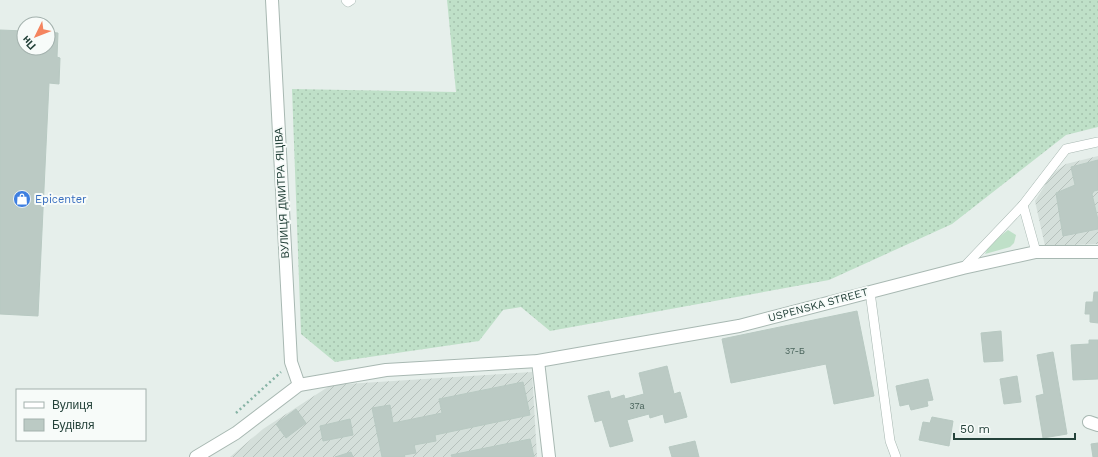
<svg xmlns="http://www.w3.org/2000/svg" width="1098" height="457" viewBox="0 0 1098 457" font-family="'Work Sans',sans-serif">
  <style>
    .industrial { fill: url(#industrial-furrows) }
    .grass { fill: #bfe0c8 }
    .garden { fill: url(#garden-dots) }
    .building { fill: #bbcac4; stroke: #b8c9c2 }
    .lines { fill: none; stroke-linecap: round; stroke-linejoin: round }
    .lane-casing { stroke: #a8b8b2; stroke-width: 10 }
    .street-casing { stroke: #a8b8b2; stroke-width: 14 }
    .path { stroke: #86b3a5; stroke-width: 2.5; stroke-dasharray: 2 3; stroke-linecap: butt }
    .lane { stroke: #fff; stroke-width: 9 }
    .street { stroke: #fff; stroke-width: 12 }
    .labels { text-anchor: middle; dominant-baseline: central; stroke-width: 4; stroke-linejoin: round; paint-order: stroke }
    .number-label { font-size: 9px; fill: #4a645c }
    .street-label { font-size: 11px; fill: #24423a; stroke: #f7fbf9 }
    .shop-label { font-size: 11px; fill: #366cbe; stroke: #f7fbf9; text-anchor: start }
  </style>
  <defs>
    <pattern id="industrial-furrows" width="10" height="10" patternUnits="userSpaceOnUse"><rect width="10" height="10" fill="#d4dfda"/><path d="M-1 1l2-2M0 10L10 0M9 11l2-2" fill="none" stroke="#b6c1bc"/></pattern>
    <pattern id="garden-dots" width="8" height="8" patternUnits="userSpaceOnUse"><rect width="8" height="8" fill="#bfe0c8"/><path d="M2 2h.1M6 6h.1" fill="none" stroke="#a4c1ad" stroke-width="1.8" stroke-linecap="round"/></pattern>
  </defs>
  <rect width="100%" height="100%" fill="#e6efeb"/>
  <!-- industrial -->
  <g class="industrial">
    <polygon points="1098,156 1098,244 1045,246 1035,201 1052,174 1066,164"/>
    <polygon points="532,372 537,457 230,457 263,429 331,385"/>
  </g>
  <!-- grass -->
  <polygon class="grass" points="1008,230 1016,235 1014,243 1010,247 985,254 990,244"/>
  <!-- garden -->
  <polygon class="garden" points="447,0 1098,0 1098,127 1066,135 952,224 829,280 550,331 521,307 503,310 479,341 335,362 301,334 292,89 456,92"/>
  <!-- building -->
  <g class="building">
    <polygon points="0,30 24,31 24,48 48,48 48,32 58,33 57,57 60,58 59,84 49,83 38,316 0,314"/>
    <polygon points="1098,160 1098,190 1094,191 1092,194 1098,220 1098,229 1063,236 1056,193 1075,185 1071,167"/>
    <polygon points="1094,292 1098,292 1098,323 1090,322 1090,314 1085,314 1086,302 1093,302"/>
    <polygon points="857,311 874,396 834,404 826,364 731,383 722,339"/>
    <polygon points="1001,331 1003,361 984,362 981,333"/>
    <polygon points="1089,340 1098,340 1098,379 1073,380 1071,345 1089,344"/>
    <polygon points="1053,352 1067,434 1043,438 1036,396 1044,394 1037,355"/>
    <polygon points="667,366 674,394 680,392 687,417 665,423 663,414 650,418 649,414 627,420 633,441 610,447 602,420 595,422 588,396 609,391 611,399 624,395 625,399 644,394 639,373"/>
    <polygon points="1017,376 1021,402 1004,404 1000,379"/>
    <polygon points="928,379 933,400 927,401 928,406 911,410 909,404 900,406 896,386"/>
    <polygon points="523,382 530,415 435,435 436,441 414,445 416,453 404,455 405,457 382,457 372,408 390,405 393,423 442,413 439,399"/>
    <polygon points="296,409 306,423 286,438 276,424"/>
    <polygon points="932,417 953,421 949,446 919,440 923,422 930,423"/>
    <polygon points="350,419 353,435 323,441 320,426"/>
    <polygon points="530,439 534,457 452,457 451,455"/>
    <polygon points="695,441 699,457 672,457 669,447"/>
    <polygon points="1098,443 1098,457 1093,457 1091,444"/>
    <polygon points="351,452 353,457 335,457"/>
  </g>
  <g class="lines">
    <!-- lane casing -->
    <g class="lane-casing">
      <g id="lane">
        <polyline points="346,0 348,2 351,0"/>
        <polyline points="1023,205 1036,252"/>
        <polyline points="963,268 1023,205 1066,149 1098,142"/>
        <polyline points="870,292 890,441 896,457"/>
      </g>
    </g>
    <!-- street casing -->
    <g class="street-casing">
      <g id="street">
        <polyline points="272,0 291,362 299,385"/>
        <polyline points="538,361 549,457"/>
        <polyline points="1089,422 1098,425"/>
        <polyline points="196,457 236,433 299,385 386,370 538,361 739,326 963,268 1036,252 1098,252"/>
      </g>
    </g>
    <!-- path -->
    <polyline class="path" points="236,413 281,372"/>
    <!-- lane -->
    <use href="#lane" class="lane"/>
    <!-- street -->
    <use href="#street" class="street"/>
  </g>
  <!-- icons -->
  <defs>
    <g id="shop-disc" transform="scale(0.9)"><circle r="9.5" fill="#3f7fe0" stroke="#f7fbf9"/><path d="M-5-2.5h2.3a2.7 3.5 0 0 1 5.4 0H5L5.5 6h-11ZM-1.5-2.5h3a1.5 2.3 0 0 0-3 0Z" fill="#fff"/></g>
  </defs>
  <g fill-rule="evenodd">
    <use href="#shop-disc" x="22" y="199"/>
  </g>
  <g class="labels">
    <!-- number labels -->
    <g class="number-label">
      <text x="795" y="351">37-Б</text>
      <text x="637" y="406">37а</text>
    </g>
    <!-- street labels -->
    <g class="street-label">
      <text transform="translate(282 193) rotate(-93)">ВУЛИЦЯ ДМИТРА ЯЦІВА</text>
      <text transform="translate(818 305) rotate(-15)">USPENSKA STREET</text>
    </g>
    <!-- shop labels -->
    <g class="shop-label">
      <text x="35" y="199">Epicenter</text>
    </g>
  </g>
  <!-- legend -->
  <rect x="16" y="389" width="130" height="52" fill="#f7fbf9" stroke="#a3b1ad"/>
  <rect x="24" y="402" width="20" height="6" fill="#ffffff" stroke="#a3b1ad"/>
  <text x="52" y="409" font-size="12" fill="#24423a">Вулиця</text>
  <rect x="24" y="419" width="20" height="12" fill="#bbcac4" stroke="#a3b1ad"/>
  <text x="52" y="429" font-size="12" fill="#24423a">Будівля</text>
  <!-- north arrow -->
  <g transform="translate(36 36) rotate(227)"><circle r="19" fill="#f7fbf9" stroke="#a3b1ad"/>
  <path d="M0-3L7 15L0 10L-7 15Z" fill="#f4845f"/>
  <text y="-6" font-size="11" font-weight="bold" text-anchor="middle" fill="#24423a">Пн</text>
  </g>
  <!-- scale -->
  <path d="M954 433v6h121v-6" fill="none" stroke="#24423a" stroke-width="2"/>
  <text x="960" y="433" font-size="12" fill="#24423a" stroke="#f7fbf9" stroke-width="3" paint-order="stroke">50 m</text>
</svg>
